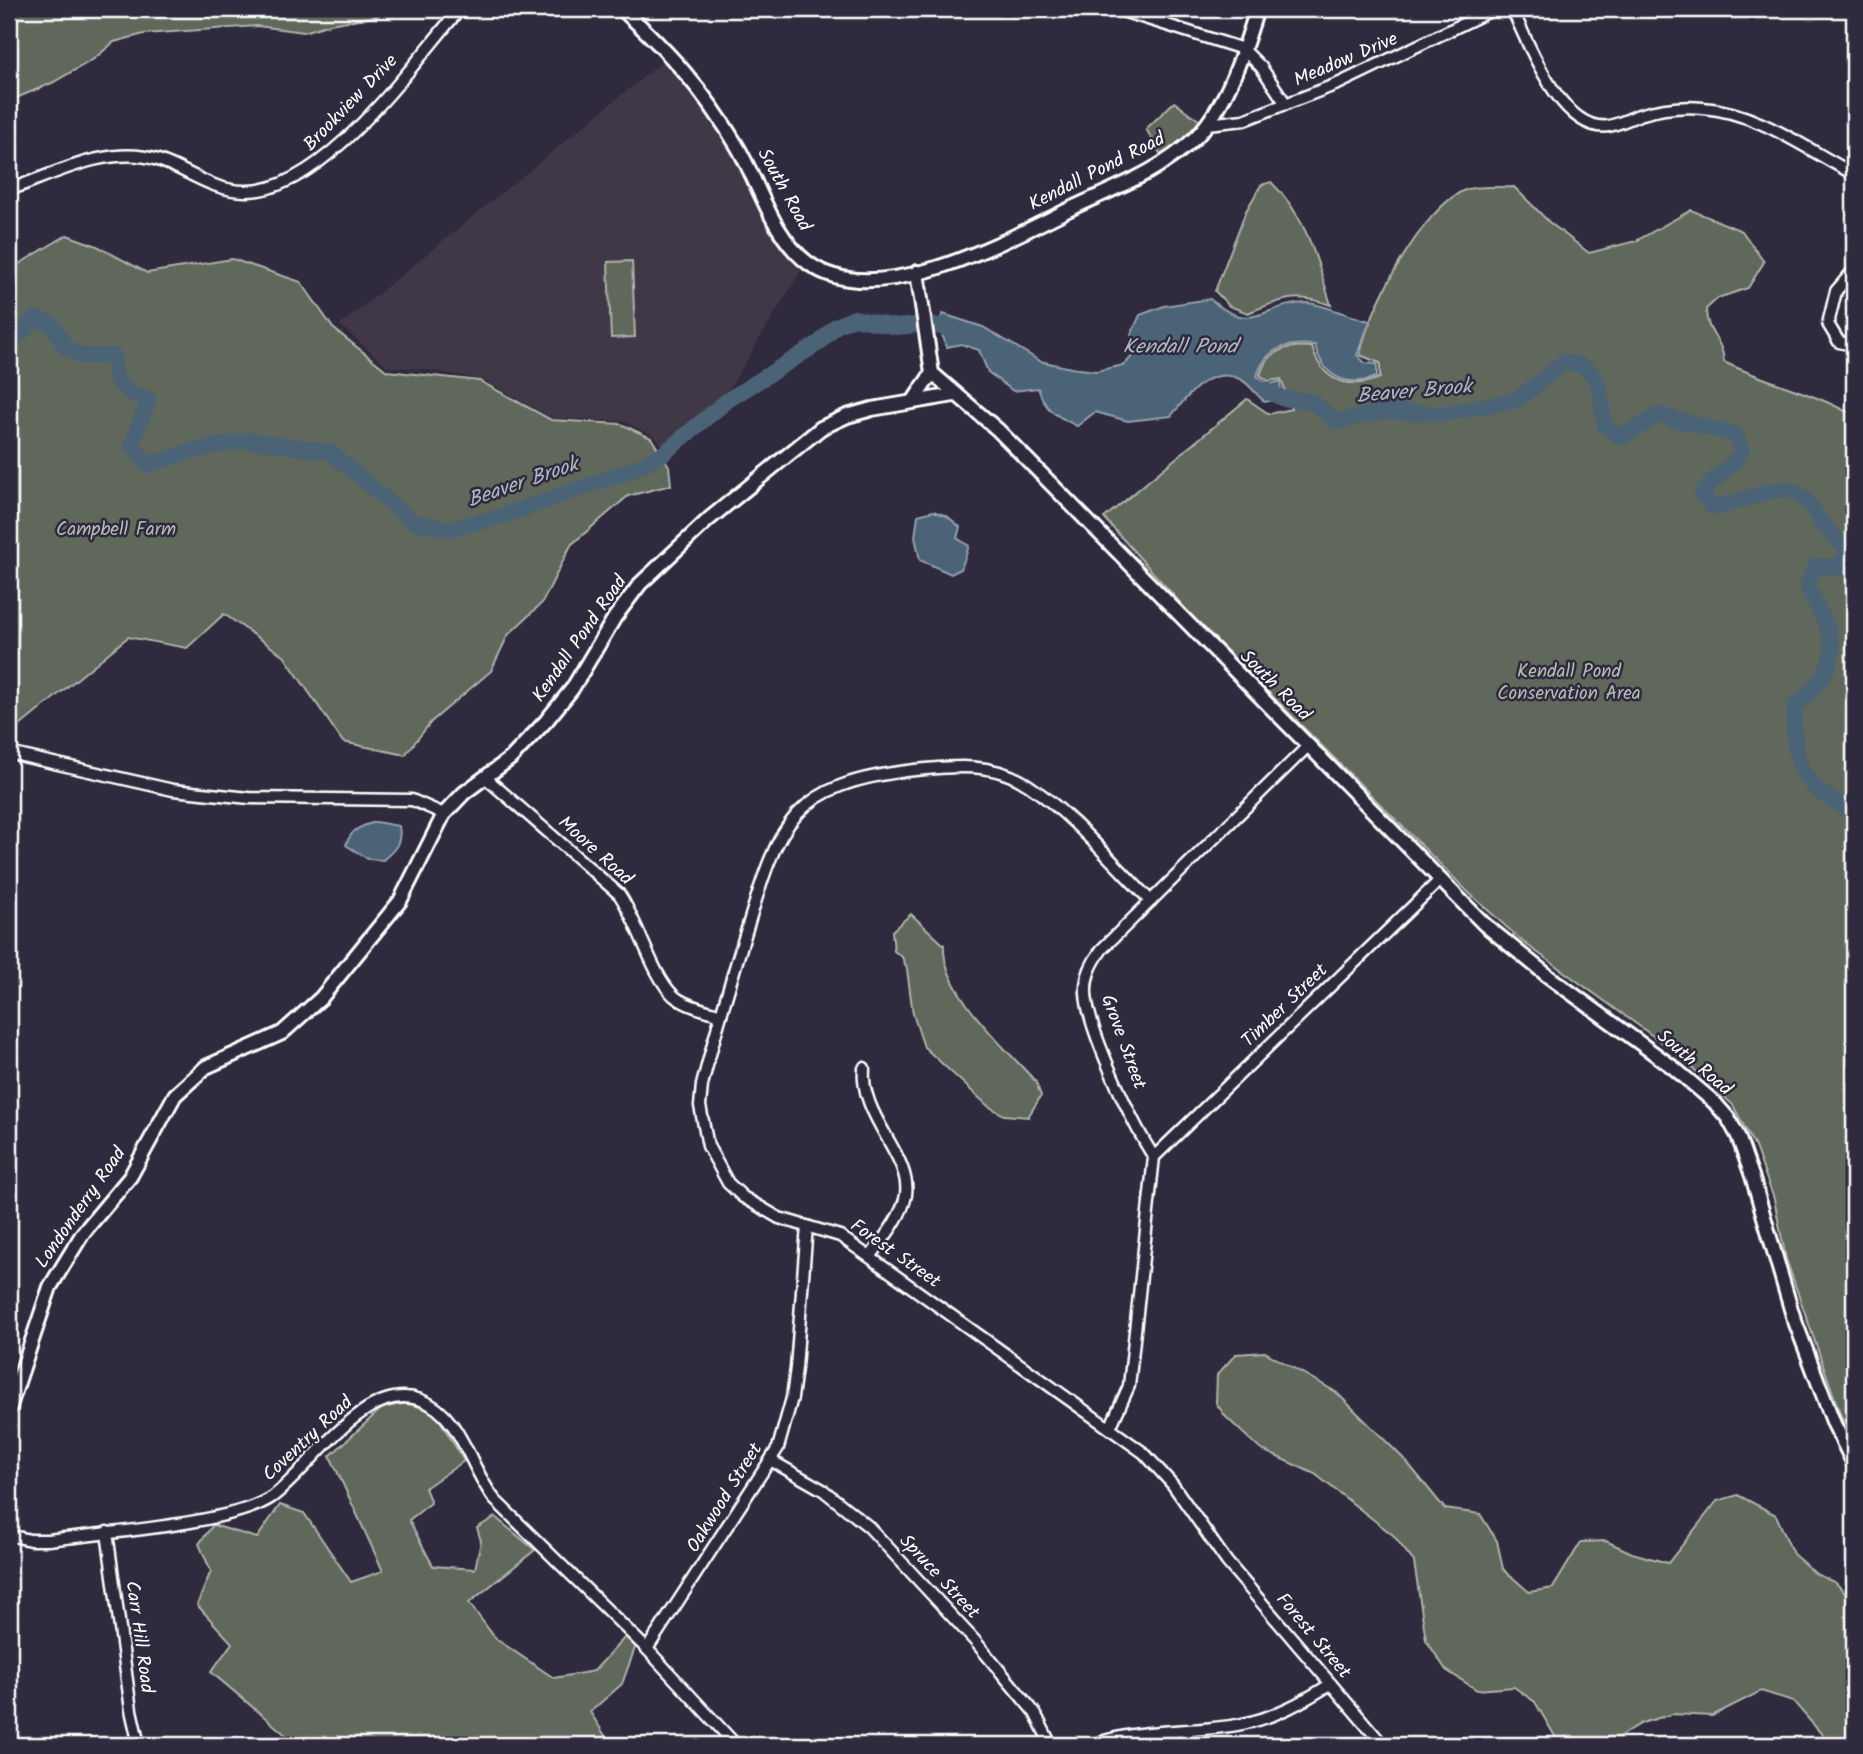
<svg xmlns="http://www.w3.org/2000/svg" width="1863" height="1754" viewBox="0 0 1863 1754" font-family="Kalam,sans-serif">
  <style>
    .built { fill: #413746 }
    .green { fill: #5f675a; stroke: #afb3ac; stroke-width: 2 }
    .water { fill: #4c6377; stroke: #94a1ad; stroke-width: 2 }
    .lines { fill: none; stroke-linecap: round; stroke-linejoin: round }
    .river { stroke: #4c6377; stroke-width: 16 }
    .minor-casing { stroke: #fff; stroke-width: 15 }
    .tertiary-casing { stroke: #fff; stroke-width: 18 }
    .minor { stroke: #2f2a3d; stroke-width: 10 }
    .tertiary { stroke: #2f2a3d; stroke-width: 12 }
    .labels { text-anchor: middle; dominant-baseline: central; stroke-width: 5; stroke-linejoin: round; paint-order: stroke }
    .street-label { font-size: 19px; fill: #fff; stroke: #2f2a3d }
    .park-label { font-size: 19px; fill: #b7bbb5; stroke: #2f2a3d }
    .water-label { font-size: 21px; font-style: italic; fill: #aeb9c2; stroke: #2f2a3d }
  </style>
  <rect width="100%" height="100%" fill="#2f2a3d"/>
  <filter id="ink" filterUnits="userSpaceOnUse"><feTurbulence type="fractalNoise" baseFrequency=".0143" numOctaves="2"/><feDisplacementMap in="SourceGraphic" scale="14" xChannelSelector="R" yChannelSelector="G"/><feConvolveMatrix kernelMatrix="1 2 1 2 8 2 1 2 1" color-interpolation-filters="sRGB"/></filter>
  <g filter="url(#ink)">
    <!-- built -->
    <polygon class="built" points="664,60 697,100 742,170 765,219 801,271 726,394 663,446 654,436 623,421 552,418 481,379 423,369 388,367 340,325"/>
    <!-- green -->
    <g class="green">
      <polygon points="9,9 390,9 377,16 330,24 304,32 257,26 144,34 114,42 94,59 52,83 9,101"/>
      <polygon points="1174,102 1200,121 1191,135 1162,157 1146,129"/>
      <path d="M1271 182C1306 215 1317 260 1331 305 1296 292 1282 299 1248 313L1229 306 1215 291 1246 211 1261 185Z"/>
      <path d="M1514 187 1549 222 1589 253 1636 241 1691 210 1742 231 1764 262 1748 288 1718 298 1706 309C1706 335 1723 338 1724 362 1765 382 1816 393 1854 416V1440L1841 1416 1786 1259 1774 1199 1755 1147 1733 1105 1675 1052 1523 942 1468 892 1192 616 1104 518 1247 399 1269 414 1291 409 1281 379 1268 381 1260 375C1267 350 1287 345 1312 347 1322 382 1348 390 1380 378V363L1360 355C1368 311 1422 208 1465 190 1478 185 1500 188 1514 187Z"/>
      <polygon points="67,235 97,246 147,273 232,259 301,282 333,328 387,371 480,381 551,420 621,424 651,438 669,466 671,485 628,496 571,545 542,603 508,635 491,671 431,722 405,755 343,742 284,656 224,614 187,648 128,637 9,735 9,270"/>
      <polygon points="632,261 635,337 611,338 608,262"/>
      <path d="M911 914 944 945C941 992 1007 1049 1036 1082L1041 1096 1028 1117 1004 1115 988 1106 924 1047 913 1014 907 969 902 957 894 951 892 931Z"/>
      <polygon points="1265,1352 1336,1392 1406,1461 1445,1509 1480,1514 1497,1541 1503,1569 1529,1592 1553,1588 1581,1542 1606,1541 1632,1553 1668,1563 1717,1501 1738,1495 1776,1515 1793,1554 1816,1574 1836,1583 1854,1603 1854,1745 1831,1745 1793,1701 1761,1691 1712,1716 1672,1714 1642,1723 1620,1736 1622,1745 1560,1745 1535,1702 1514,1687 1477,1690 1446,1670 1426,1640 1414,1562 1393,1535 1315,1474 1260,1449 1226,1417 1216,1403 1217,1375 1236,1354"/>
      <polygon points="406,1403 435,1412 464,1461 425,1488 431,1503 409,1520 433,1566 475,1569 481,1541 477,1528 495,1517 535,1550 469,1603 496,1639 554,1678 594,1671 626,1636 636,1645 622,1684 590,1712 611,1745 388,1745 362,1741 359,1745 285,1745 287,1736 211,1672 232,1643 197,1605 211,1571 199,1544 213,1525 257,1538 280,1505 304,1513 351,1582 383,1571 330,1456 382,1408"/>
    </g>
    <!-- water -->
    <g class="water">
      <path d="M1210 299C1254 336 1261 304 1307 303 1319 303 1353 318 1370 321L1357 355 1365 363 1377 364V377C1347 388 1323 378 1315 345 1286 343 1266 347 1257 376L1268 385 1280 381 1282 398 1265 402C1257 396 1249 383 1240 379 1209 365 1188 396 1171 416L1128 421 1095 412 1077 426C1055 415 1046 412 1038 388L1013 391 988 372 979 350 961 344 947 347 938 324 943 314 983 327 1040 361 1071 368 1096 371 1124 365 1137 351 1131 335 1140 315 1164 306Z"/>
      <polygon points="933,511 947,516 960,527 957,538 969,546 961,569 951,574 920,560 915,537 918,515"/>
      <path d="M376 822 399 826C402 843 395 850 383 860L368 859 346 845C351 829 361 826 376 822Z"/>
    </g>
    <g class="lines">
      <!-- river -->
      <g class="river">
        <polyline points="931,324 958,332"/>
        <polyline points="9,389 12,381 10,345 35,318 53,325 65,347 80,356 114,356 115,378 131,393 149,399 132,444 147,465 191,451 247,440 330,452 412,521 449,529 500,517 632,470 663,454 728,400 819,343 836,326 854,318 896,327 915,325"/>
        <path d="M1265 390 1282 398 1313 402 1336 422 1386 411 1441 414 1517 400 1564 362C1605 367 1599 392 1605 426L1621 437 1659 415 1736 435 1742 451C1730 472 1716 472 1702 494L1712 507C1735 504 1754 495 1776 490 1803 484 1812 511 1825 527 1832 536 1841 542 1848 551L1839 567 1816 566 1807 584C1812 599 1827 622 1830 635 1838 664 1816 689 1795 706 1790 759 1801 791 1854 810"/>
      </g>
      <!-- minor casing -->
      <g class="minor-casing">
        <g id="minor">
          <polyline points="1116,9 1243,49 1261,67 1286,104"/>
          <path d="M1512 9C1528 42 1561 133 1609 126 1619 124 1629 119 1639 115 1659 109 1681 106 1703 108 1758 112 1806 149 1854 174"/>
          <polyline points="1207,124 1244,120 1340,83 1494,9"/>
          <path d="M9 190C54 174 109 144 158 160 189 170 213 192 247 191 325 191 412 64 460 9"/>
          <polyline points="1854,268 1854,310"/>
          <polyline points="1854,270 1836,291 1828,324 1839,342 1848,344 1854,342"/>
          <polyline points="9,753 173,790 249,798 412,800 444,814"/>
          <path d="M486 778 619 894C638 921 652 976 674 996 686 1006 706 1010 721 1015"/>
          <path d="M1151 901C1113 864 1072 814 1028 785 994 762 954 766 915 770 790 784 779 823 746 932 730 983 715 1034 702 1085L700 1106 708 1146 728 1183 743 1197 779 1218 840 1236 1144 1453 1173 1485 1227 1562 1383 1745"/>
          <path d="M864 1068C859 1116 912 1156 906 1195 902 1217 883 1239 870 1257"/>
          <polyline points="1154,1157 1440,880"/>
          <path d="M1110 1428 1129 1386 1154 1157C1134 1127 1087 1028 1086 993 1085 976 1092 963 1102 949L1308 746"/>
          <polyline points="772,1461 823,1490 869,1527 975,1641 1035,1713 1051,1745"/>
          <polyline points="107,1532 131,1710 139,1745"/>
          <path d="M9 1535 30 1540H48C101 1533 233 1524 272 1497 313 1467 363 1380 421 1400 461 1414 470 1469 495 1500L647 1649 736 1745"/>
          <polyline points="647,1649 778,1448 792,1398 796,1368 807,1226"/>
          <path d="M1092 1745C1140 1727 1193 1734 1242 1724 1274 1718 1304 1701 1331 1684"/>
        </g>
      </g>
      <!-- tertiary casing -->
      <g class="tertiary-casing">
        <g id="tertiary">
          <path d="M622 9C669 52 704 90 737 146 759 183 772 236 808 263 876 314 1008 239 1072 208 1114 188 1162 171 1196 137 1228 104 1244 51 1257 9"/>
          <polyline points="917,272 932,373 998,430 1484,924 1548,976 1674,1068 1714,1102 1728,1118 1738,1136 1752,1176 1793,1316 1834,1424 1854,1464"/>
          <polyline points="914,400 932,373"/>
          <polyline points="9,1409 50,1287 83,1233 130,1177 175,1095 206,1067 282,1033 321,998 400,901 444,814 464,793 511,758 546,721 572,689 615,617 640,584 709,519 821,428 847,416 872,409 954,395"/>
        </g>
      </g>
      <!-- minor -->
      <use href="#minor" class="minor"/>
      <!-- tertiary -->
      <use href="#tertiary" class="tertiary"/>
    </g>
  </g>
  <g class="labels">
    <!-- street labels -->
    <g class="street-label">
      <text transform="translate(1346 60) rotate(-23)">Meadow Drive</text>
      <text transform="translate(351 103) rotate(-46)">Brookview Drive</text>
      <text transform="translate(1097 172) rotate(-27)">Kendall Pond Road</text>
      <text transform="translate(784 190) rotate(61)">South Road</text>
      <text transform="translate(580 639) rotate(-55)">Kendall Pond Road</text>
      <text transform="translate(1275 686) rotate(45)">South Road</text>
      <text transform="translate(595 851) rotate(42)">Moore Road</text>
      <text transform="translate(1285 1006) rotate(-44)">Timber Street</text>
      <text transform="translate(1123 1042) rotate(70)">Grove Street</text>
      <text transform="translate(1694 1063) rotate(40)">South Road</text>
      <text transform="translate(81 1208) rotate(-55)">Londonderry Road</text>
      <text transform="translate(895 1254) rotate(35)">Forest Street</text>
      <text transform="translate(308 1439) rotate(-43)">Coventry Road</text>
      <text transform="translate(725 1498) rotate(-58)">Oakwood Street</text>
      <text transform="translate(939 1577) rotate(47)">Spruce Street</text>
      <text transform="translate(1313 1636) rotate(50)">Forest Street</text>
      <text transform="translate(139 1637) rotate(82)">Carr Hill Road</text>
    </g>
    <!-- park labels -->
    <g class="park-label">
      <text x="116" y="530">Campbell Farm</text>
      <text x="1569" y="672">Kendall Pond<tspan x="1569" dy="22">Conservation Area</tspan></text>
    </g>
    <!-- water labels -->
    <g class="water-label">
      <text x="1180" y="347">Kendall Pond</text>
      <text transform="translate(1414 392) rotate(-5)">Beaver Brook</text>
      <text transform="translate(523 483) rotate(-19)">Beaver Brook</text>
    </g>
  </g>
  <!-- margin -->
  <rect width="1863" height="1754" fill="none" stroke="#2f2a3d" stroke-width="35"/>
  <rect x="18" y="18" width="1828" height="1719" fill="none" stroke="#fff" stroke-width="2.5" filter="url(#ink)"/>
</svg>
